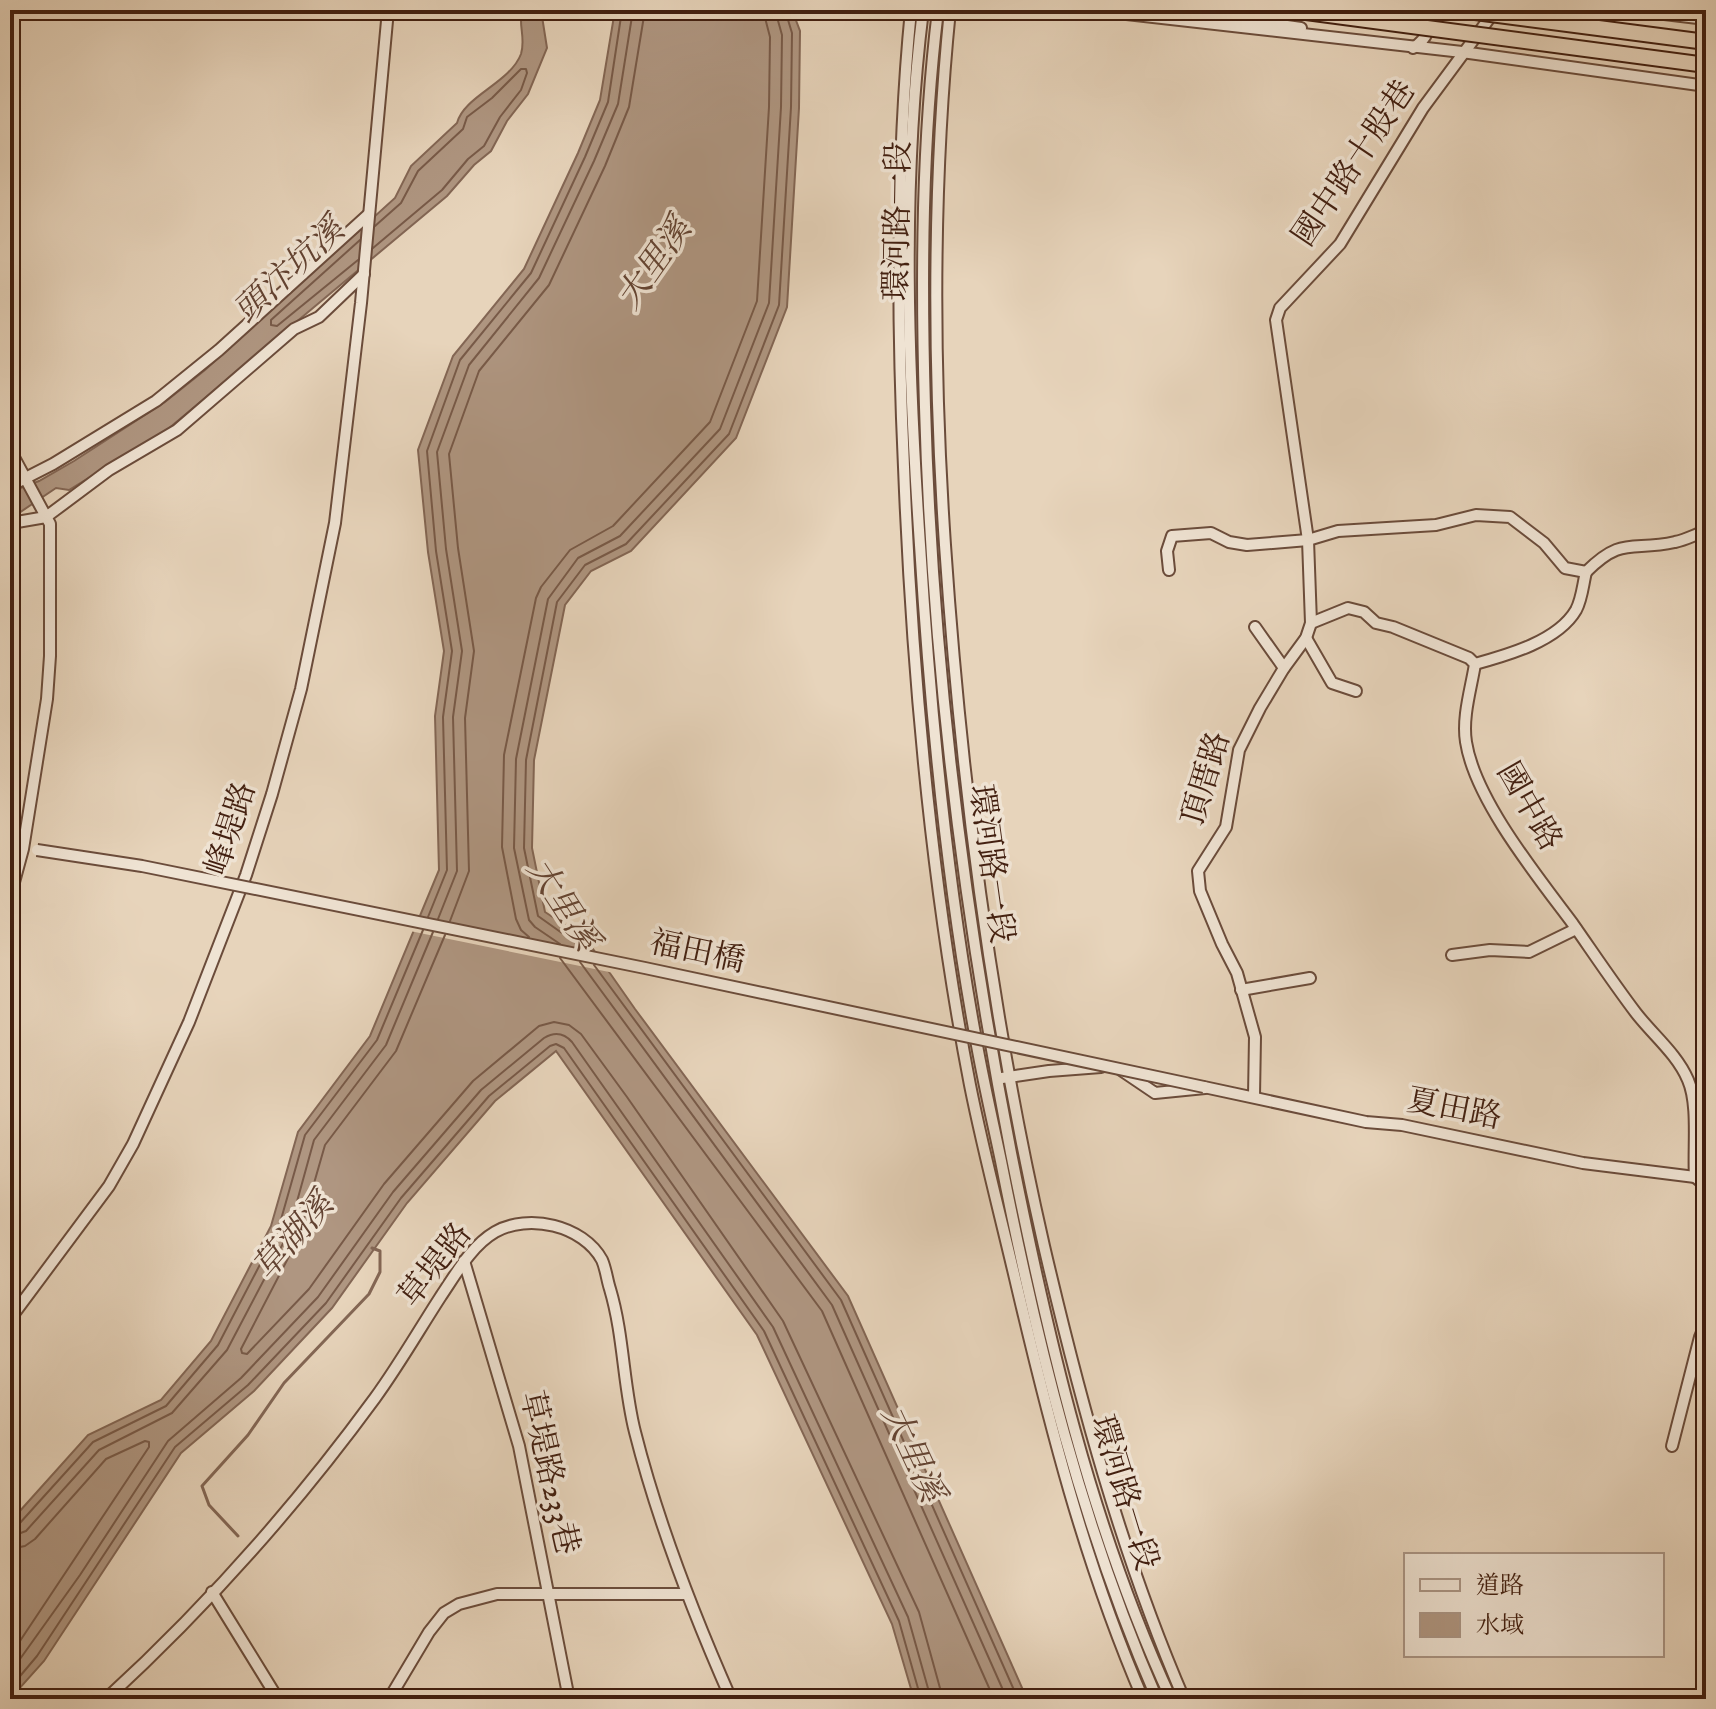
<svg xmlns="http://www.w3.org/2000/svg" width="1716" height="1709" viewBox="0 0 1716 1709" font-family="'IM FELL English','Noto Serif TC',serif">
  <style>
    .water { fill: #af9681; stroke: #836654; stroke-width: 2 }
    .pier { fill: #e7d4bb }
    .lines { fill: none; stroke-linecap: round; stroke-linejoin: round }
    .shore { stroke: #785a48; stroke-width: 2 }
    .stream { stroke: #836654; stroke-width: 3 }
    .minor-casing { stroke: #6b4c3b; stroke-width: 14 }
    .minor { stroke: #efe3d3; stroke-width: 10 }
    .minor-bridge-casing { stroke: #6b4c3b; stroke-width: 14; stroke-linecap: butt }
    .major-bridge-casing { stroke: #421f10; stroke-width: 18; stroke-linecap: butt }
    .minor-bridge { stroke: #efe3d3; stroke-width: 10 }
    .major-bridge { stroke: #e7d4bb; stroke-width: 14 }
    .labels { text-anchor: middle; dominant-baseline: central; stroke-width: 7; stroke-linejoin: round; paint-order: stroke }
    .street-label { font-size: 32px; fill: #421f10; stroke: #efe3d3 }
    .water-label { font-size: 34px; font-style: italic; fill: #634332; stroke: #efe3d3 }
  </style>
  <rect width="100%" height="100%" fill="#e7d4bb"/>
  <filter id="stains"><feTurbulence type="fractalNoise" baseFrequency=".0025" numOctaves="4"/><feColorMatrix values="0 0 0 0 .2 0 0 0 0 .09 0 0 0 0 .02 0 0 0 .5 -.17"/></filter>
  <radialGradient id="worn" r=".72"><stop offset=".6" stop-color="#630" stop-opacity="0"/><stop offset="1" stop-color="#630" stop-opacity=".3"/></radialGradient>
  <!-- water -->
  <g class="water">
    <path d="M522 10H541L547 48 528 94 507 121 491 151 474 165 447 196 168 429 69 490 56 488 10 519V492L39 481 74 461 165 402 205 370 395 198 411 166 457 123C464 96 510 83 521 54 526 38 518 25 522 10Z"/>
    <polygon points="615,10 792,10 800,31 799,108 787,307 736,438 631,551 591,571 565,605 534,760 532,848 545,912 586,939 635,1009 848,1296 1027,1699 914,1699 892,1624 757,1335 556,1051 495,1101 407,1203 332,1308 254,1391 181,1453 44,1661 10,1699 10,1522 88,1435 161,1400 211,1341 271,1226 298,1132 370,1036 439,870 435,716 444,651 428,552 418,450 453,356 524,269 578,153 600,100"/>
  </g>
  <!-- pier -->
  <polygon class="pier" points="416,915 600,953 614,973 410,931"/>
  <g class="lines">
    <!-- shore -->
    <g class="shore">
      <polyline points="373,248 442,190 468,159 484,146 500,117 521,90 527,73 526,69 521,69 492,98 467,117 463,129 418,171 401,203 375,226"/>
      <polyline points="358,260 277,326 271,325 271,320 360,240"/>
      <polyline points="428,917 447,870 443,717 452,651 436,551 427,451 460,360 531,273 585,157 608,102 622,10"/>
      <polyline points="438,919 457,871 453,717 462,651 446,549 437,452 469,365 539,278 594,161 618,104 633,10"/>
      <polyline points="450,921 469,871 465,718 474,651 458,548 449,454 479,371 549,285 605,166 629,107 645,10"/>
      <polyline points="445,935 396,1051 325,1145 298,1239 241,1349 242,1353 247,1354 309,1289 384,1184 473,1081 539,1026 554,1022 569,1025 581,1034 627,1097 783,1321 919,1612 943,1699"/>
      <polyline points="529,937 521,930 516,919 502,847 504,755 536,598 541,587 570,550 613,526 710,422 757,301 769,107 770,37 763,10"/>
      <polyline points="560,944 535,927 529,920 514,848 516,759 548,599 578,558 620,536 720,429 769,303 781,107 782,35 775,10"/>
      <polyline points="583,948 538,916 524,848 526,760 557,602 585,565 626,544 729,434 779,305 791,107 792,33 785,10"/>
      <polyline points="560,958 822,1311 994,1699"/>
      <polyline points="580,962 832,1305 1007,1699"/>
      <polyline points="594,965 841,1300 1018,1699"/>
      <polyline points="10,1527 19,1524 93,1442 166,1406 218,1345 278,1230 305,1135 377,1040 423,930"/>
      <polyline points="10,1537 26,1531 99,1450 172,1413 227,1350 288,1234 314,1140 386,1045 433,932"/>
      <polyline points="10,1549 25,1546 35,1539 106,1459 145,1441 149,1442 149,1447 10,1656"/>
      <path d="M10 1673 80 1575 168 1441 241 1378 318 1297 393 1192 481 1090 544 1038C554 1032 564 1033 572 1042L773 1327 908 1617 931 1699"/>
      <polyline points="10,1688 37,1656 175,1447 248,1385 326,1303 401,1198 489,1096 550,1046 556,1044 564,1048 764,1331 899,1621 921,1699"/>
    </g>
    <!-- stream -->
    <polyline class="stream" points="238,1536 209,1505 202,1486 248,1435 284,1383 369,1294 380,1272 380,1251 372,1248"/>
    <!-- minor casing -->
    <g class="minor-casing">
      <g id="minor">
        <path d="M911 10C896 162 897 315 904 467 912 671 931 884 970 1085 983 1150 1000 1214 1015 1278 1049 1423 1084 1562 1143 1699"/>
        <path d="M923 10C901 187 908 367 920 545 930 706 946 875 975 1034 982 1076 992 1118 1001 1161 1037 1344 1082 1527 1157 1699"/>
        <path d="M938 10C922 142 921 274 925 407 932 658 963 907 1011 1153 1048 1339 1091 1526 1171 1699"/>
        <path d="M950 10C932 188 933 367 945 545 961 781 991 1015 1044 1246 1080 1400 1121 1553 1184 1699"/>
        <polyline points="1091,10 1462,52 1706,86"/>
        <polyline points="1175,10 1301,28"/>
        <polyline points="1631,10 1706,19"/>
        <path d="M1413 48C1428 39 1431 26 1430 10"/>
        <polyline points="10,450 50,524 50,656 47,699 23,849 10,897"/>
        <polyline points="10,486 53,464 156,401 219,350 369,214"/>
        <polyline points="10,526 17,522 46,517 109,470 177,430 294,329 319,317 364,274"/>
        <path d="M1169 570 1167 551 1172 536 1211 533 1229 542 1247 545 1308 540 1338 531 1436 525 1476 515 1510 517 1544 543 1565 568 1586 572C1623 535 1632 552 1675 542 1686 540 1696 534 1706 531"/>
        <path d="M1311 623 1348 608 1364 612 1376 623 1393 627 1469 658 1475 664C1471 689 1462 717 1466 742 1475 800 1538 877 1573 924 1594 954 1614 984 1636 1013 1653 1035 1677 1054 1688 1080 1699 1105 1693 1149 1695 1177L1706 1186"/>
        <polyline points="1255,627 1284,668"/>
        <polyline points="1306,638 1332,683 1356,691"/>
        <path d="M1475 664C1508 655 1558 641 1576 610 1582 599 1583 584 1586 572"/>
        <polyline points="1452,955 1490,950 1529,952 1576,929"/>
        <polyline points="1241,990 1310,978"/>
        <polyline points="1121,1070 1155,1093 1205,1088"/>
        <polyline points="1002,1078 1049,1071 1101,1067"/>
        <polyline points="1204,1087 1366,1122 1402,1125 1583,1163 1695,1177"/>
        <polyline points="1254,1096 1255,1037 1237,973 1222,944 1200,891 1198,871 1226,827 1239,750 1260,708 1284,668 1306,638 1311,623 1308,540 1276,320 1280,308 1340,244 1423,108 1494,12"/>
        <polyline points="464,1261 519,1446 569,1699"/>
        <polyline points="10,1319 109,1186 133,1144 189,1022 246,875 272,794 301,689 335,523 361,303 388,10"/>
        <polyline points="1672,1446 1700,1337 1706,1323"/>
        <polyline points="212,1592 278,1699"/>
        <path d="M106 1699C205 1608 296 1506 375 1398 399 1365 419 1330 441 1296 456 1274 471 1246 495 1232 528 1213 583 1225 602 1260 606 1269 607 1280 610 1289 624 1336 623 1385 635 1432 658 1523 693 1613 731 1699"/>
        <polyline points="389,1699 429,1632 444,1613 459,1604 497,1594 686,1594"/>
      </g>
    </g>
    <!-- minor -->
    <use href="#minor" class="minor"/>
    <!-- minor-bridge casing -->
    <g class="minor-bridge-casing">
      <polyline id="minor-bridge" points="37,850 142,866 645,968 1204,1087"/>
    </g>
    <!-- major-bridge casing -->
    <g class="major-bridge-casing">
      <g id="major-bridge">
        <polyline points="1291,10 1706,65"/>
        <polyline points="1460,10 1706,42"/>
      </g>
    </g>
    <!-- minor-bridge -->
    <use href="#minor-bridge" class="minor-bridge"/>
    <!-- major-bridge -->
    <use href="#major-bridge" class="major-bridge"/>
  </g>
  <g class="labels">
    <!-- street labels -->
    <g class="street-label">
      <text transform="translate(1355 164) rotate(-56)">國中路十股巷</text>
      <text transform="translate(899 221) rotate(-89)">環河路一段</text>
      <text transform="translate(1207 779) rotate(-73)">頂厝路</text>
      <text transform="translate(1528 807) rotate(60)">國中路</text>
      <text transform="translate(232 829) rotate(-72)">峰堤路</text>
      <text transform="translate(990 864) rotate(82)">環河路一段</text>
      <text transform="translate(697 953) rotate(12)">福田橋</text>
      <text transform="translate(1454 1110) rotate(11)">夏田路</text>
      <text transform="translate(436 1266) rotate(-52)">草堤路</text>
      <text transform="translate(548 1473) rotate(77)">草堤路233巷</text>
      <text transform="translate(1123 1493) rotate(73)">環河路一段</text>
    </g>
    <!-- water labels -->
    <g class="water-label">
      <text transform="translate(655 264) rotate(-55)">大里溪</text>
      <text transform="translate(290 271) rotate(-43)">頭汴坑溪</text>
      <text transform="translate(562 905) rotate(57)">大里溪</text>
      <text transform="translate(294 1237) rotate(-49)">草湖溪</text>
      <text transform="translate(912 1454) rotate(65)">大里溪</text>
    </g>
  </g>
  <!-- margin -->
  <rect width="1716" height="1709" fill="none" stroke="#e7d4bb" stroke-width="40"/>
  <rect x="12" y="12" width="1692" height="1685" fill="none" stroke="#421f10" stroke-width="4"/>
  <rect x="20" y="20" width="1676" height="1669" fill="none" stroke="#421f10" stroke-width="2"/>
  <!-- legend -->
  <rect x="1404" y="1553" width="260" height="104" fill="#efe3d3" stroke="#aa9585" stroke-width="2"/>
  <rect x="1420" y="1579" width="40" height="12" fill="#efe3d3" stroke="#aa9585" stroke-width="2"/>
  <text x="1476" y="1593" font-size="24" fill="#421f10">道路</text>
  <rect x="1420" y="1613" width="40" height="24" fill="#af9681" stroke="#aa9585" stroke-width="2"/>
  <text x="1476" y="1633" font-size="24" fill="#421f10">水域</text>
  <rect width="100%" height="100%" filter="url(#stains)"/>
  <rect width="100%" height="100%" fill="url(#worn)"/>
</svg>
